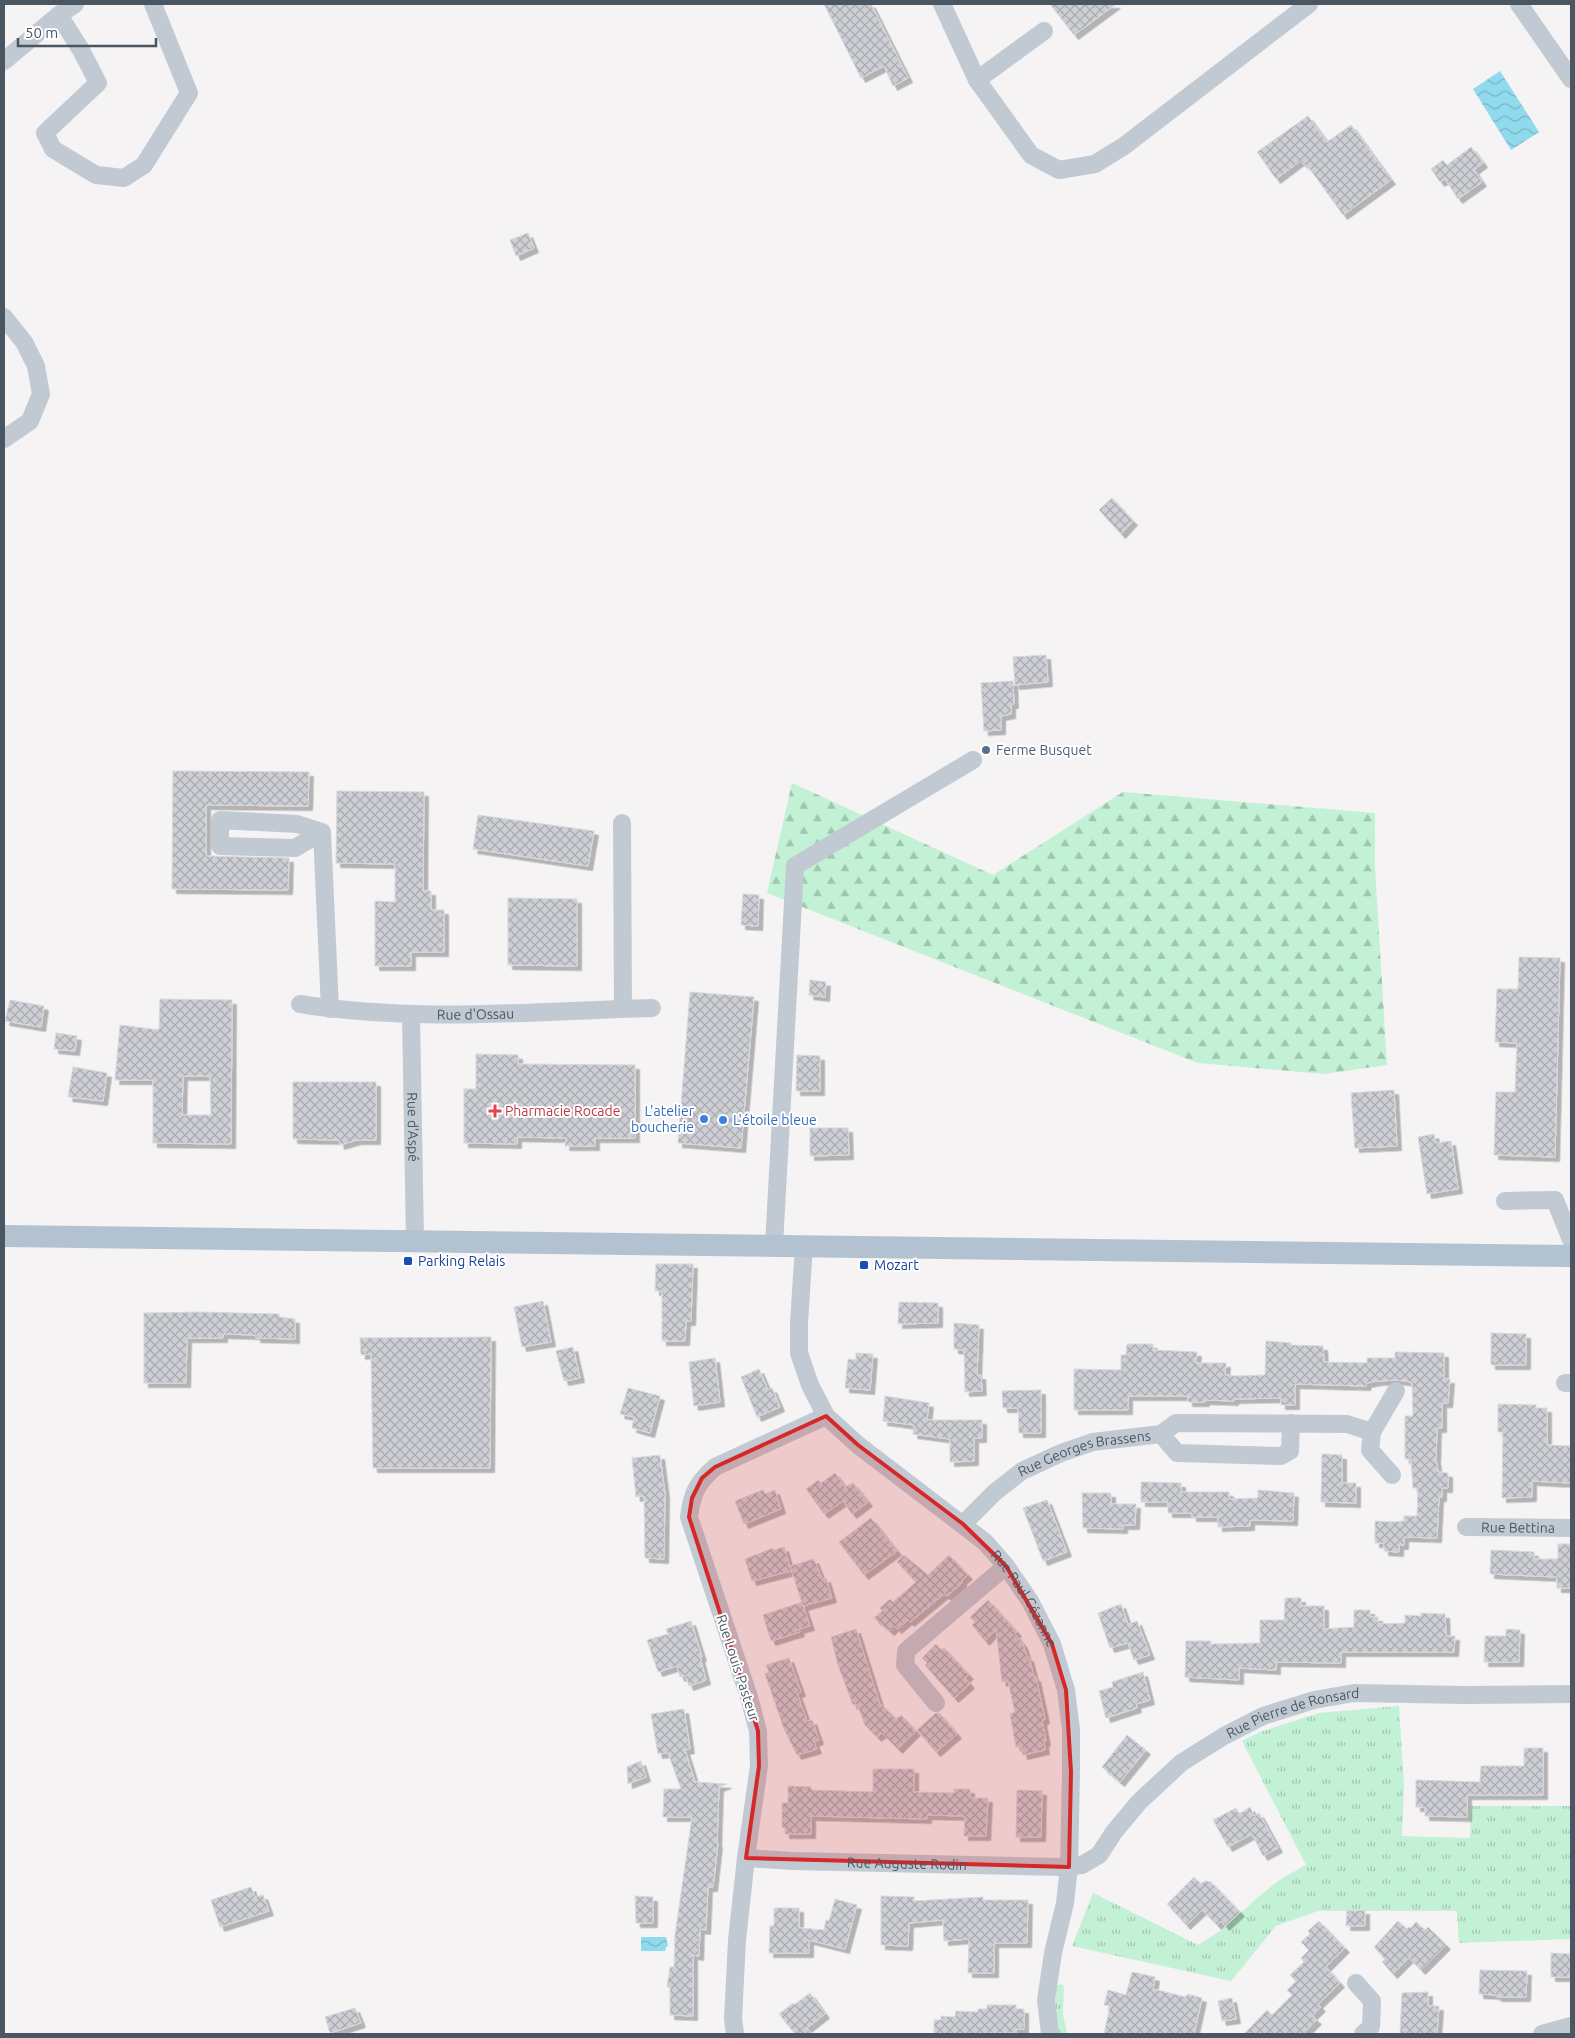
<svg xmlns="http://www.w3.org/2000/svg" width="1575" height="2038" viewBox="0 0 1575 2038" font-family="Ubuntu,sans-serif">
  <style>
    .grass { fill: url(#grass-tufts) }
    .forest { fill: url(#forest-firs) }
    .water { fill: url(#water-waves) }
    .building { fill: url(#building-cross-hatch); stroke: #d7d9de; fill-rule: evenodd; filter: url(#shadow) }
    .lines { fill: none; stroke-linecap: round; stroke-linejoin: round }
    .minor { stroke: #c1cad2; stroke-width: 18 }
    .major { stroke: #b3c2d1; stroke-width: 22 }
    .marked { fill: #d62828; fill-opacity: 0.2; stroke: #d62828; stroke-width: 4; stroke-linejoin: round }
    .service-dot { fill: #5c6f8a; stroke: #fff; stroke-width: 2 }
    .health-dot { fill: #e0444e; stroke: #fff; stroke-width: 2 }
    .shop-dot { fill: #3f7fe0; stroke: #fff; stroke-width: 2 }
    .transit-dot { fill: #1a4fb4; stroke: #fff; stroke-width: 2 }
    .labels { text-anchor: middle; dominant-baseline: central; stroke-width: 4; stroke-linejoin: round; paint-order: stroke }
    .service-label { font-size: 14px; fill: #4e5e75; stroke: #fff; text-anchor: start }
    .street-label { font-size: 14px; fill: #4a5661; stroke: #fff }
    .health-label { font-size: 14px; fill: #be3a42; stroke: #fff; text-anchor: start }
    .shop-label { font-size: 14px; fill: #366cbe; stroke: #fff; text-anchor: end }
    .transit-label { font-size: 14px; fill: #164399; stroke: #fff; text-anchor: start }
  </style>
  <defs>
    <pattern id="grass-tufts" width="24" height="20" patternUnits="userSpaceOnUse" patternTransform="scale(1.25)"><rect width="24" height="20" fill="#c3f1d5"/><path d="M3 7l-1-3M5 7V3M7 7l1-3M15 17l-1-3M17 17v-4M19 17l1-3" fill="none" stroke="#a0c6b0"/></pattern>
    <pattern id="forest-firs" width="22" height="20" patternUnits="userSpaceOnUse" patternTransform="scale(1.25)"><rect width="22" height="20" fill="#c3f1d5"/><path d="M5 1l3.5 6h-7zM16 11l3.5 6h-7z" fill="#a0c6b0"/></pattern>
    <pattern id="water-waves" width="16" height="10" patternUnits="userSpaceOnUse" patternTransform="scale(1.25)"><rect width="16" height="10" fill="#90daee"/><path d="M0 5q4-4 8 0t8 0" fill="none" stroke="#78b4c4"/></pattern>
    <pattern id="building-cross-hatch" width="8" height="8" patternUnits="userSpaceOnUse" patternTransform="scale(1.25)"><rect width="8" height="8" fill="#cdcfd5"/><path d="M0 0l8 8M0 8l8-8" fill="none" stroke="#a8abb0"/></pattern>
    <filter id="shadow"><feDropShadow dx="4.5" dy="4.5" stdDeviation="0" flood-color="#0004"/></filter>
  </defs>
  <rect width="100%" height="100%" fill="#f5f3f3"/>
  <!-- grass -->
  <g class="grass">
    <polygon points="1399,1706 1404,1786 1402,1836 1470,1838 1471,1806 1571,1806 1571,1939 1459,1943 1457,1911 1318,1911 1276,1926 1231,1981 1072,1946 1093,1893 1198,1945 1223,1929 1258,1897 1281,1879 1306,1865 1242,1741 1260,1732 1319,1713"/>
    <polygon points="1061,1984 1064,1986 1063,2014 1067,2034 1057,2034 1055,2015 1056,1986"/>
  </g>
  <!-- forest -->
  <polygon class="forest" points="792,783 993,875 1123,792 1375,813 1375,868 1387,1065 1324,1074 1198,1063 767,893"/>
  <!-- water -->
  <g class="water">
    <polygon points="1500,71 1539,132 1511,150 1473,89"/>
    <polygon points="641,1937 666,1937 668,1946 666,1947 665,1951 641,1951"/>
  </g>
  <!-- building -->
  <g class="building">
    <polygon points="824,4 871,4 908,78 893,86 884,66 861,78"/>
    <polygon points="1050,4 1116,4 1074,35"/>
    <polygon points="1308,116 1327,142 1351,125 1391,180 1343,215 1310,169 1300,161 1276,179 1257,152"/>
    <polygon points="1471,147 1483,163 1474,170 1482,182 1458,199 1445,179 1440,182 1431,169 1443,160 1447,165"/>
    <polygon points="528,233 534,248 516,256 510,240"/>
    <polygon points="1112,498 1133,521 1121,534 1099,510"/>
    <polygon points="1046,655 1048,682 1015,685 1013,657"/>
    <polygon points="1013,681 1014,704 1011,704 1011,714 1001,716 1001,730 984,731 981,683"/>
    <polygon points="173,771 309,772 308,806 206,805 206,856 289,858 288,890 172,889"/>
    <polygon points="337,791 424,792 423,891 431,891 431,910 444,910 444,952 411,952 411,966 375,966 375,901 395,902 395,864 336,863"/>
    <polygon points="478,815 594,831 588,866 473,849"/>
    <polygon points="743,894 759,895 758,926 741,925"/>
    <polygon points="508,898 577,899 577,966 508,965"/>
    <polygon points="1519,957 1560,958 1555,1157 1494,1155 1496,1092 1515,1092 1517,1043 1495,1042 1497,989 1518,989"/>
    <polygon points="810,980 826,982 825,997 809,995"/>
    <polygon points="690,992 754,997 741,1148 678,1143"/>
    <path d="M160 999 232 1000 231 1144 153 1143V1080H115L120 1025 159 1030ZM183 1076H210L211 1115H182Z"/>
    <polygon points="10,1000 44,1006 41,1027 5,1021"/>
    <polygon points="56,1033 77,1036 75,1051 54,1049"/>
    <polygon points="476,1054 518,1055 518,1064 635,1065 635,1138 595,1138 595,1146 565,1146 566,1138 517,1137 517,1144 464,1143 464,1089 476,1089"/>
    <polygon points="797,1055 820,1056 820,1091 796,1091"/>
    <polygon points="73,1067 107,1073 103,1101 68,1097"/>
    <polygon points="293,1082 376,1082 376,1140 357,1140 340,1145 339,1140 293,1139"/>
    <polygon points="1394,1090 1397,1146 1355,1148 1351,1093"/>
    <polygon points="810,1128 848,1128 849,1155 810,1156"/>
    <polygon points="1434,1134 1436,1143 1451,1141 1458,1189 1427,1194 1418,1137"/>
    <polygon points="656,1264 693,1264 691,1321 686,1321 685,1341 662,1341 662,1291 655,1291"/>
    <polygon points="543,1301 551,1342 522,1347 514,1307"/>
    <polygon points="899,1302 938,1303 938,1323 898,1324"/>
    <polygon points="200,1312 279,1314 279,1317 295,1319 295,1339 256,1338 256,1335 223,1334 223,1338 187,1338 186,1383 144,1383 144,1313"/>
    <polygon points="954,1323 979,1325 977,1375 981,1375 982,1391 965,1392 964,1350 954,1349"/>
    <polygon points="1491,1333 1526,1334 1526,1365 1491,1365"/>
    <polygon points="491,1337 490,1468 373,1468 371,1354 361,1355 360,1338"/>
    <polygon points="1266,1341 1291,1343 1291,1345 1323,1346 1324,1362 1367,1363 1367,1358 1395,1358 1395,1352 1444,1353 1444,1379 1450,1379 1448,1403 1442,1403 1442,1428 1437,1428 1436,1459 1438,1472 1448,1473 1448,1488 1442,1488 1442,1497 1439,1497 1437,1538 1404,1537 1404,1545 1399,1545 1399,1552 1384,1551 1384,1543 1375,1543 1375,1521 1394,1522 1404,1521 1404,1516 1417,1516 1418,1488 1413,1488 1411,1459 1405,1459 1405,1416 1413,1416 1412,1382 1397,1380 1377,1381 1367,1383 1366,1386 1295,1384 1295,1405 1281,1405 1281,1398 1234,1399 1234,1401 1205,1400 1205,1402 1188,1402 1188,1396 1128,1396 1128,1410 1074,1410 1074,1369 1121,1370 1121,1355 1126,1355 1127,1344 1153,1344 1153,1350 1197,1352 1196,1363 1226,1363 1225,1375 1235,1376 1265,1375"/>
    <polygon points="573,1347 580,1378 564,1381 556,1351"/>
    <polygon points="856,1353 873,1354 870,1390 845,1388 848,1359 856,1360"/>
    <polygon points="715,1358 720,1402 694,1406 689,1362"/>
    <polygon points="759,1369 768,1390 772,1388 780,1407 757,1417 741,1377"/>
    <polygon points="628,1388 660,1396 650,1433 632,1428 634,1417 620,1414"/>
    <polygon points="1041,1390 1041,1433 1019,1433 1018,1408 1003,1408 1002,1391"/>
    <polygon points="885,1396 929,1403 927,1420 982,1420 982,1438 974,1438 974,1461 950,1462 950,1439 913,1434 914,1425 883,1421"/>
    <polygon points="1498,1404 1536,1405 1536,1408 1547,1408 1547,1445 1571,1446 1571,1483 1532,1481 1532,1497 1502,1498 1503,1432 1498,1432"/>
    <polygon points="1322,1454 1342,1455 1342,1483 1356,1483 1356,1503 1321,1502"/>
    <polygon points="660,1455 665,1494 664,1559 645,1558 644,1496 636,1497 632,1458"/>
    <polygon points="835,1473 845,1487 853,1483 868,1502 852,1514 843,1501 824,1514 806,1489 818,1480 821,1483"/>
    <polygon points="1141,1482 1181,1483 1181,1492 1229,1492 1229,1499 1258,1498 1258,1490 1294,1493 1293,1521 1250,1520 1250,1526 1218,1527 1218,1517 1192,1517 1192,1513 1168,1513 1168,1502 1141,1502"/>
    <polygon points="763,1490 765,1494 775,1490 781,1509 744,1524 735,1501"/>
    <polygon points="1082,1493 1111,1493 1111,1504 1136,1504 1135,1525 1123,1525 1123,1529 1083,1528"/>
    <polygon points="1047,1500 1067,1552 1043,1561 1023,1508"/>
    <polygon points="871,1518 897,1551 864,1575 839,1542"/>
    <polygon points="1558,1544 1571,1544 1571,1588 1557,1588 1557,1577 1490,1574 1491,1550 1534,1552 1534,1559 1558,1559"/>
    <polygon points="784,1547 791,1571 752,1581 745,1559 773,1548 774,1550"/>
    <polygon points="904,1555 928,1575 949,1555 968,1575 961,1581 963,1582 947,1596 944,1594 910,1622 908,1620 897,1629 895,1626 890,1631 874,1618 882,1611 880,1608 890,1599 893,1602 916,1582 897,1562"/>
    <polygon points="814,1559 822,1579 826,1578 832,1598 803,1606 790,1566"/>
    <polygon points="1285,1598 1301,1598 1301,1606 1324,1606 1324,1629 1354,1627 1354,1610 1370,1610 1370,1617 1378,1617 1378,1624 1405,1623 1405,1615 1421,1616 1421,1613 1445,1614 1446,1636 1455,1636 1454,1652 1341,1652 1341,1663 1276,1662 1276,1670 1239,1668 1239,1680 1185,1677 1186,1641 1211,1641 1211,1644 1260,1643 1260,1620 1284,1620"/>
    <polygon points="988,1600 1017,1632 1015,1634 1023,1644 1027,1657 1029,1657 1034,1677 1036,1677 1045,1719 1042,1721 1046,1741 1044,1742 1045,1750 1023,1755 1021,1746 1016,1747 1010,1714 1015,1712 1008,1681 1002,1682 996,1629 985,1641 972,1625 975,1622 970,1617"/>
    <polygon points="802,1602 810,1626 799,1629 800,1632 771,1641 763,1615"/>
    <polygon points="1121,1604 1128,1624 1137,1621 1150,1655 1134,1660 1128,1643 1110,1648 1098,1613"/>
    <polygon points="691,1621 702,1657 700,1657 706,1680 689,1686 685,1675 680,1677 677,1666 658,1672 647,1640 668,1634 666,1629"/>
    <polygon points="856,1629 879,1702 896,1719 901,1715 916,1731 898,1749 882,1733 877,1737 865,1725 857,1704 853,1705 838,1665 831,1637"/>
    <polygon points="1506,1629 1520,1630 1519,1662 1484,1662 1485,1636 1506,1636"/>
    <polygon points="936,1644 941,1650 944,1648 969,1675 965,1678 970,1684 954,1698 925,1665 927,1663 922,1658"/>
    <polygon points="789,1658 801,1692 797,1693 807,1721 812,1720 819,1740 814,1742 817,1749 797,1755 784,1729 765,1674 769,1672 766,1665"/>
    <polygon points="1143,1672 1150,1700 1136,1704 1137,1708 1106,1718 1099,1691 1113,1687 1112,1682"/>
    <polygon points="684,1709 690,1749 685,1750 695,1782 727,1784 719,1787 717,1843 718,1843 713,1887 708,1887 706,1930 700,1929 699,1956 693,1955 693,2016 670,2015 670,1987 667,1987 670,1967 674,1967 675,1935 692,1817 663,1817 664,1789 681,1789 668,1753 658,1754 651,1714"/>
    <polygon points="936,1713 939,1713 957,1734 936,1752 917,1730"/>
    <polygon points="1127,1735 1146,1750 1120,1782 1102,1767"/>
    <polygon points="1524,1748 1543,1748 1543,1795 1467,1795 1467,1817 1425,1816 1425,1807 1416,1807 1416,1780 1480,1782 1481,1766 1524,1766"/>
    <polygon points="641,1761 646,1777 628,1784 627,1767"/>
    <polygon points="873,1769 914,1769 914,1792 954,1793 954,1789 970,1789 970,1798 988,1798 986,1836 964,1836 965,1816 927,1815 927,1819 811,1816 811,1834 785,1834 785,1828 782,1827 782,1803 788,1803 788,1786 811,1787 811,1790 873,1792"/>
    <polygon points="1017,1790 1042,1791 1041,1837 1016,1837"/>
    <polygon points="1250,1807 1254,1816 1259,1813 1278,1848 1263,1856 1252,1834 1228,1847 1213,1820 1236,1808 1239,1814"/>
    <polygon points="1194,1877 1201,1884 1205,1881 1211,1882 1240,1912 1225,1926 1221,1921 1217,1925 1202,1910 1186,1925 1167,1904"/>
    <polygon points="251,1887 255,1897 263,1895 269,1911 220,1927 211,1900"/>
    <polygon points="635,1896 653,1897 653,1923 636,1923"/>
    <polygon points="881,1896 914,1897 914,1901 983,1897 983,1900 1028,1900 1027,1943 994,1943 994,1973 968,1973 969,1939 944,1941 943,1920 909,1923 908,1946 881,1945"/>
    <polygon points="835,1899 857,1905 845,1949 809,1940 809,1953 769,1953 770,1926 774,1926 774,1908 799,1908 799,1928 824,1930 826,1920 829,1921"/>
    <polygon points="1365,1910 1365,1926 1346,1926 1347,1911"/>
    <polygon points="1319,1921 1345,1948 1326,1967 1340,1983 1318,2004 1321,2007 1312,2016 1317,2020 1303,2034 1244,2034 1267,2010 1272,2015 1292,1995 1287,1990 1296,1981 1290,1975 1304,1962 1301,1958 1309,1950 1301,1942 1310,1934 1308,1931"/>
    <polygon points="1398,1921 1407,1929 1409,1927 1411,1928 1416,1922 1425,1930 1428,1927 1446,1945 1421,1970 1409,1958 1393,1974 1382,1962 1385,1959 1374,1947"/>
    <polygon points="1551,1953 1571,1954 1571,1977 1551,1977"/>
    <polygon points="1480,1970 1527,1971 1526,1997 1497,1997 1496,1995 1479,1994"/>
    <polygon points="1132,1972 1155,1977 1153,1989 1186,1997 1187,1994 1202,1998 1194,2034 1104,2034 1110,2006 1104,2005 1108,1990 1126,1995"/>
    <polygon points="1428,1992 1428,2006 1439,2006 1437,2034 1400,2034 1402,1993"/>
    <polygon points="810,1993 825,2014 807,2028 812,2034 795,2034 779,2014 793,2003 794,2005"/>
    <polygon points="1232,1998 1236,2019 1222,2021 1218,2001"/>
    <polygon points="987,2005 1016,2005 1016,2009 1024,2009 1024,2029 1016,2029 1016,2033 934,2034 934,2020 941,2020 941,2016 955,2017 956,2011 978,2012 978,2009 987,2009"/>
    <polygon points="355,2008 361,2023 330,2033 325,2017"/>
  </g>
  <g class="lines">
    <!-- minor -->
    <g class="minor">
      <polyline points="942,4 977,80"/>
      <polyline points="1519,4 1571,79"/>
      <polyline points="59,15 81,50 98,83 45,133 53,149 96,175 124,178 144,165 189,93 153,4"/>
      <polyline points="1044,31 977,80 1031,155 1059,170 1095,164 1124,146 1309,4"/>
      <polyline points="4,61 59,15 75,4"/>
      <polyline points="4,317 24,342 36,366 41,394 30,421 4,439"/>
      <polyline points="622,823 623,1009"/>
      <polyline points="322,832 295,848 220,846 220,820 297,824 322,832 330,1009"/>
      <path id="s1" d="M300 1004C416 1023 535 1011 652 1008"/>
      <path id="s2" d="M411 1015 415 1241"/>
      <polyline points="1505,1201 1555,1200 1571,1240"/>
      <polyline points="774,1245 795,866 973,760"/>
      <path id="s3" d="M804 1245 799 1323V1353L810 1385 826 1416 858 1445 985 1542 1006 1566 1030 1601 1052 1644 1066 1690 1071 1730V1772L1069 1867 1065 1903 1053 1953 1046 2000 1050 2034"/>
      <polyline points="1565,1383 1571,1383"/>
      <polyline points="1161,1434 1177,1453 1281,1456 1290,1451 1291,1423"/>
      <polyline points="1392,1475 1370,1450 1372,1432 1396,1391"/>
      <path id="s4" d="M963 1524 995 1492 1022 1471 1061 1453 1093 1442 1161 1434 1176 1423 1347 1424 1372 1432"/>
      <path id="s5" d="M1466 1527 1571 1528"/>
      <polyline points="936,1703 905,1665 906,1651 1006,1566"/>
      <path id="s6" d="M746 1858 793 1861 1061 1867 1082 1865 1099 1855 1114 1832 1139 1802 1181 1763 1224 1736 1263 1716 1314 1700 1354 1693 1465 1695 1571 1694"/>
      <polyline points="1356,1983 1372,2001 1371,2027 1363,2034"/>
      <path d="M735 2034 733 2019 737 1940 746 1858 759 1766 758 1731 749 1697 689 1517C692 1493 697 1483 715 1467L826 1416"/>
      <polyline points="1542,2034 1571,2026"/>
    </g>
    <!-- major -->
    <polyline class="major" points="4,1236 1571,1256"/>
  </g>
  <!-- marked area -->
  <path class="marked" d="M826 1416 858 1445 963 1524 1006 1566 1052 1644 1066 1690 1071 1772 1069 1867 746 1858 759 1766 758 1731 689 1517 692 1498 702 1478 715 1467Z"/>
  <!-- markers -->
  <circle class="service-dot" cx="986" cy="750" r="5"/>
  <path class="health-dot" d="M492.5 1103.5h5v5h5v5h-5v5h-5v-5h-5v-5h5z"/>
  <g class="shop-dot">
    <circle cx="704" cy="1119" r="5"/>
    <circle cx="723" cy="1120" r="5"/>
  </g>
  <g class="transit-dot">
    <rect x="403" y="1256" width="10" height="10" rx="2.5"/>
    <rect x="859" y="1260" width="10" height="10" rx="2.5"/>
  </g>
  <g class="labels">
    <!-- service labels -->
    <g class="service-label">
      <text x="996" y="750">Ferme Busquet</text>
    </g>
    <!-- street labels -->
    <g class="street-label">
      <text stroke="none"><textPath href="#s1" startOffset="176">Rue d'Ossau</textPath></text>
      <text stroke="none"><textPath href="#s2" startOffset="112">Rue d'Aspé</textPath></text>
      <text stroke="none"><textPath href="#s4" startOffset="145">Rue Georges Brassens</textPath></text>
      <text stroke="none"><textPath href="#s5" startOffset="52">Rue Bettina</textPath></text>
      <text stroke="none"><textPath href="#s3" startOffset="449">Rue Paul Cézanne</textPath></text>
      <text transform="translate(738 1668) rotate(72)">Rue Louis Pasteur</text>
      <text stroke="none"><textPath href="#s6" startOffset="604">Rue Pierre de Ronsard</textPath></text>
      <text stroke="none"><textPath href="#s6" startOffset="161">Rue Auguste Rodin</textPath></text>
    </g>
    <!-- health labels -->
    <g class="health-label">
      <text x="505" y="1111">Pharmacie Rocade</text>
    </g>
    <!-- shop labels -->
    <g class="shop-label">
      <text x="694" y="1111">L'atelier<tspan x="694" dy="16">boucherie</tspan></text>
      <text x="733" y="1120" text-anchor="start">L'étoile bleue</text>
    </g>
    <!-- transit labels -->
    <g class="transit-label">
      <text x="418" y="1261">Parking Relais</text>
      <text x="874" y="1265">Mozart</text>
    </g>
  </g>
  <!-- border -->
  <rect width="1575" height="2038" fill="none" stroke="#4a5661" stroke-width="10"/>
  <!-- scale -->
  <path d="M18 38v8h138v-8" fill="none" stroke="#4a5661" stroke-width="2.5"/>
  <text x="25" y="38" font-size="15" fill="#4a5661" stroke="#ffffff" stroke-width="4" paint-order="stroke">50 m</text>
</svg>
